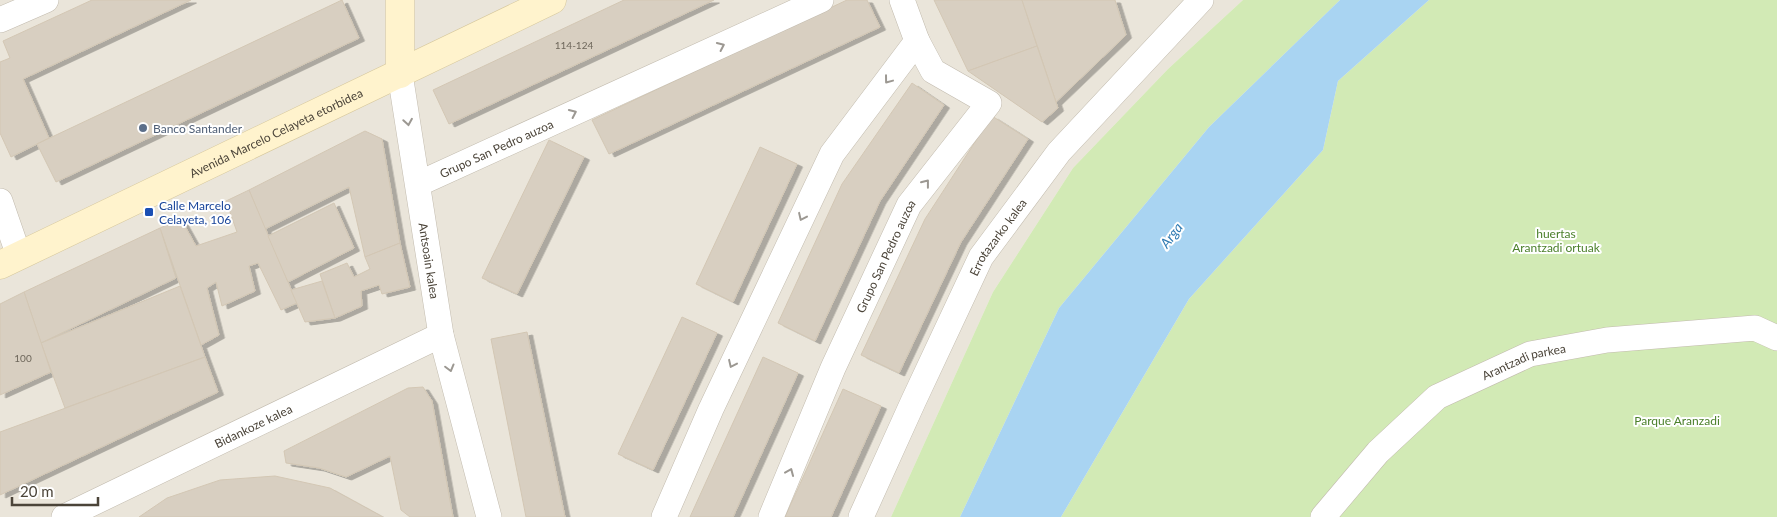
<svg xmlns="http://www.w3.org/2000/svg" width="1777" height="517" viewBox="0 0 1777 517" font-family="Lato,sans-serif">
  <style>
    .residential { fill: #eae5da }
    .green { fill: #d2eab5 }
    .water { fill: #a9d4f2 }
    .building { fill: #d8cfc1; stroke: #d3c7b4; filter: url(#shadow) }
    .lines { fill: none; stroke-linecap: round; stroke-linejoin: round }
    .street-casing { stroke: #c2bbae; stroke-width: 26 }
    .secondary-casing { stroke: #d6c79b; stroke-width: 29 }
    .street { stroke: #fff; stroke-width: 25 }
    .secondary { stroke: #fff3cd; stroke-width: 28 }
    .oneway { stroke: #9c9892 }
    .service-dot { fill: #5c6f8a; stroke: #fff; stroke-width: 2 }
    .transit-dot { fill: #1a4fb4; stroke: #fff; stroke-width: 2 }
    .labels { text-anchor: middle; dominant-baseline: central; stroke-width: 4; stroke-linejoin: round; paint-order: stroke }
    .number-label { font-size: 10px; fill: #6e675b }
    .service-label { font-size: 12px; fill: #4e5e75; stroke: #fff; text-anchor: start }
    .street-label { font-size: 12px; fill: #4b4439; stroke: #fff }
    .transit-label { font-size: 12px; fill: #164399; stroke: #fff; text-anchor: start }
    .park-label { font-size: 12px; fill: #4a7f2a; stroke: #fff }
    .water-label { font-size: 14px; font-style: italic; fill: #2e7ab2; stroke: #fff }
  </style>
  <defs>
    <filter id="shadow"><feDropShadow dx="5.5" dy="3" stdDeviation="0" flood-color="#0004"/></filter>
  </defs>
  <rect width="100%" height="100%" fill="#f6f3ec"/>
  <!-- residential -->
  <polygon class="residential" points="0,0 1243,0 1168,69 1073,168 993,292 891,517 0,517"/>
  <!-- green -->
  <g class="green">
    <polygon points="1243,0 1340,0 1209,127 1059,308 960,517 891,517 993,292 1073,168 1168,69"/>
    <polygon points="1429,0 1777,0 1777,517 1061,517 1189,299 1323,150 1338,81"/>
  </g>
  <!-- water -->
  <polygon class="water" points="1340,0 1429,0 1338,81 1323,150 1189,299 1061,517 960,517 1059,308 1209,127"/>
  <!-- building -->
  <g class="building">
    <polygon points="92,0 191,0 23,79 49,138 11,157 0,133 0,62 10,58 3,41"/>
    <polygon points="342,0 359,38 56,182 37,144"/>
    <polygon points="624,0 714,0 449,124 433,90"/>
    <polygon points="847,0 867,0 880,27 609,154 592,120"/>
    <polygon points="934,0 1022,0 1037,46 968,71"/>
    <polygon points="1022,0 1115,0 1126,35 1056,102"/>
    <polygon points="1037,46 1058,108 1042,122 968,71"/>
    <polygon points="912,83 944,105 880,201 815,341 778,323 842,184"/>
    <polygon points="992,116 1028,139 961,242 899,373 861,355 925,219"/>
    <polygon points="365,131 382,139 400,243 365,257 349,187 265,229 249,190"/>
    <polygon points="549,140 584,157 517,294 482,278"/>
    <polygon points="760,147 797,164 733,302 696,284"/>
    <polygon points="249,190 297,303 281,310 258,263 249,266 255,291 222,306 216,282 207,288 219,335 201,345 160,228 181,219 196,246 237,232 226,201"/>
    <polygon points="334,203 354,248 288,282 268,236"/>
    <polygon points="160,228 176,278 41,343 24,292"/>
    <polygon points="400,243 410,287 382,294 379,285 361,291 362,306 335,318 320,274 347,263 354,277 370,269 365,257"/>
    <polygon points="322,281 335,318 305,322 291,290"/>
    <polygon points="180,286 205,357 65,408 41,343"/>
    <polygon points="24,292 51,372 0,395 0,304"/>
    <polygon points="682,317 717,333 653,470 618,454"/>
    <polygon points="527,332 565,517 526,517 491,339"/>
    <polygon points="205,357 218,392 0,495 0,432"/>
    <polygon points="763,357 798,373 733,517 690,517"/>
    <polygon points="423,387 432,401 453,517 410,517 401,510 390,456 346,477 319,468 286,463 284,451 408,388"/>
    <polygon points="843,389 881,406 831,517 785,517"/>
    <polygon points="275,476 330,488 383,517 139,517 167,498 220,480"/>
  </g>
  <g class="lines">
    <!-- street casing -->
    <g class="street-casing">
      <g id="street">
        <polyline points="0,20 46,0"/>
        <path id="s1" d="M400 74 441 335 489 517"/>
        <path id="s2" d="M418 184 821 0"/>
        <polyline points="0,201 19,256"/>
        <path id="s3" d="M64 517 441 335"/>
        <polyline points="664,517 711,409 832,154 917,41"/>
        <path id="s4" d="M771 517 833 368 909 205 989 103 933 71 917 41 902 0"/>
        <path id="s5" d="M861 517 913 402 981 257 1059 152 1201 0"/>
        <path id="s6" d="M1323 517 1378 452 1437 397 1530 354 1607 340 1755 328 1777 338"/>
      </g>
    </g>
    <!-- secondary casing -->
    <g class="secondary-casing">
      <g id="secondary">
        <polyline points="400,0 400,74"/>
        <path id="s7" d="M0 265 552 0"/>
      </g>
    </g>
    <!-- street -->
    <use href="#street" class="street"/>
    <!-- secondary -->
    <use href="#secondary" class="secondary"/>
  </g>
  <!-- one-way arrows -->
  <defs><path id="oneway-chevron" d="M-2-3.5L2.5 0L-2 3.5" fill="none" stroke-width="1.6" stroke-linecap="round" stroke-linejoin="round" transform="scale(1.25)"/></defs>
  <g class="oneway">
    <use href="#oneway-chevron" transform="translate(721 46) rotate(-25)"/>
    <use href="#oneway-chevron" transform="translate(888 80) rotate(127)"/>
    <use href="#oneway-chevron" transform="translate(573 113) rotate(-25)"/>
    <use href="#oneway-chevron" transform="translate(408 122) rotate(81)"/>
    <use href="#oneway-chevron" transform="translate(926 183) rotate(-52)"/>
    <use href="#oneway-chevron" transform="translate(802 217) rotate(115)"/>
    <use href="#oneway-chevron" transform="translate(732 364) rotate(115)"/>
    <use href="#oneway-chevron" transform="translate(450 368) rotate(75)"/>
    <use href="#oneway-chevron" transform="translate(790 472) rotate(-67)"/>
  </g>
  <!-- markers -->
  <circle class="service-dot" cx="143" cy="128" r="5"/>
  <rect class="transit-dot" x="144" y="207" width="10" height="10" rx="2.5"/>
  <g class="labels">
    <!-- number labels -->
    <g class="number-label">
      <text x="574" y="45">114-124</text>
      <text x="23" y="358">100</text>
    </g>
    <!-- service labels -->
    <g class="service-label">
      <text x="153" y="128">Banco Santander</text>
    </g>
    <!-- street labels -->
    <g class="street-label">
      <text stroke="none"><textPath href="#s7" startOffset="306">Avenida Marcelo Celayeta etorbidea</textPath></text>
      <text stroke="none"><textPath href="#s2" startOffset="86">Grupo San Pedro auzoa</textPath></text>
      <text stroke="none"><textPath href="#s5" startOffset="312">Errotazarko kalea</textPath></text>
      <text stroke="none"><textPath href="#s4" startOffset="285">Grupo San Pedro auzoa</textPath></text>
      <text stroke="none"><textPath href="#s1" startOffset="189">Antsoain kalea</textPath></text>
      <text stroke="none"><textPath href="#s6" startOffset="260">Arantzadi parkea</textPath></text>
      <text stroke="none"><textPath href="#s3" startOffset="210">Bidankoze kalea</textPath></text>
    </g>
    <!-- transit labels -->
    <g class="transit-label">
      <text x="159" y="205">Calle Marcelo<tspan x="159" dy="14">Celayeta, 106</tspan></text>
    </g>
    <!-- park labels -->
    <g class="park-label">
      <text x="1556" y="233">huertas<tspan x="1556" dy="14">Arantzadi ortuak</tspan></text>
      <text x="1677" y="420">Parque Aranzadi</text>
    </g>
    <!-- water labels -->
    <g class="water-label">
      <text transform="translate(1171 235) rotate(-53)">Arga</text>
    </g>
  </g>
  <!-- scale -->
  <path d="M12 497v8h86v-8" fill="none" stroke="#4b4439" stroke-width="2.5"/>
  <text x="20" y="497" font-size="15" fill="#4b4439" stroke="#ffffff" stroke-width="4" paint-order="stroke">20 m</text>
</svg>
